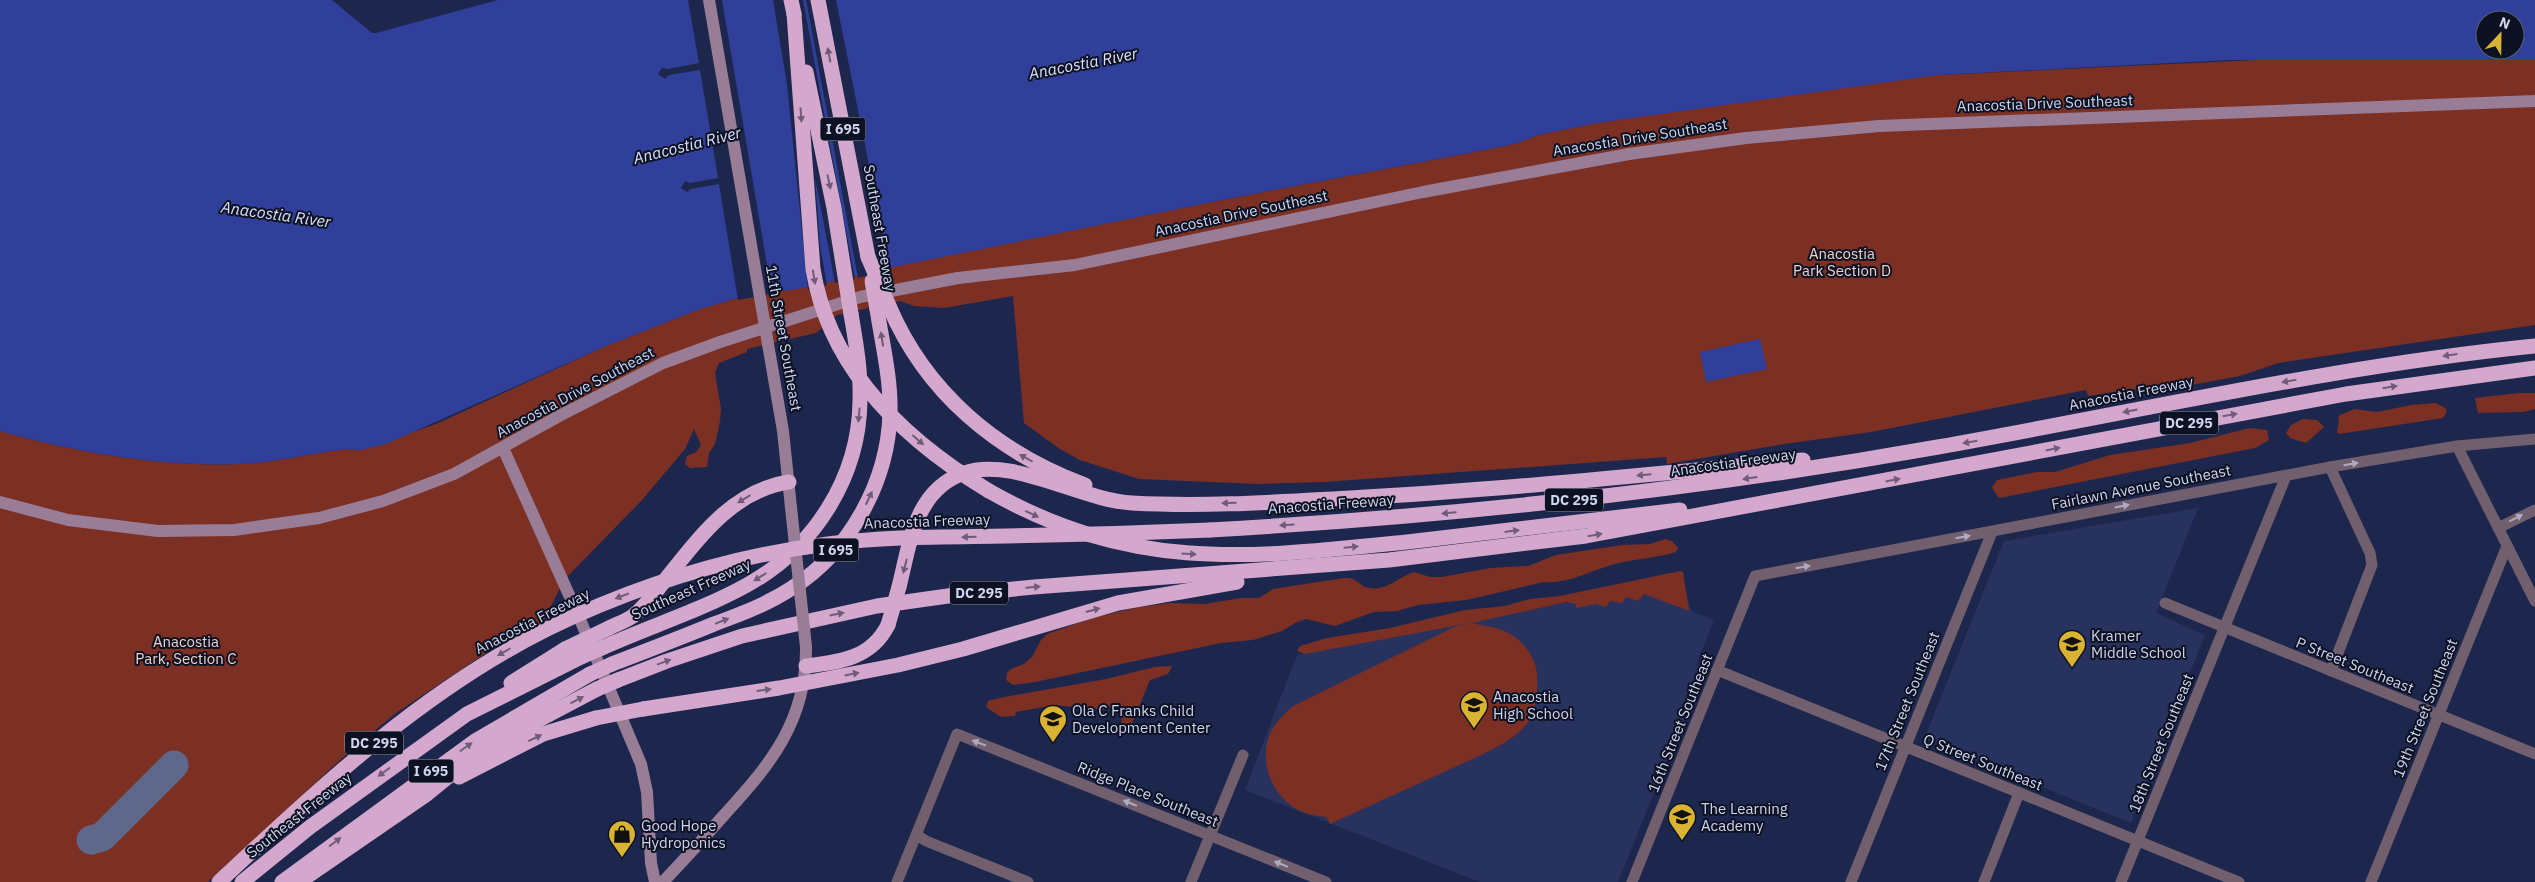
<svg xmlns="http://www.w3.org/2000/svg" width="2535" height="882" viewBox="0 0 2535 882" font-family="'IBM Plex Sans',sans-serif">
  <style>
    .built { fill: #27325e }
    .green { fill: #7c3024 }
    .water { fill: #303f9a; fill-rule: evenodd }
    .pier { fill: #1d274e }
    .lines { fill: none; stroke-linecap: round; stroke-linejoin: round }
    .taxiway { stroke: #5f688a; stroke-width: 29 }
    .street { stroke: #715f6e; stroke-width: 11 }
    .secondary { stroke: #997c95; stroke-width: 12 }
    .highway { stroke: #d4a7cd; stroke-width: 15 }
    .secondary-bridge { stroke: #997c95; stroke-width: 12 }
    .highway-bridge { stroke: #d4a7cd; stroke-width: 15 }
    .oneway { fill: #705c78 }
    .oneway2 { fill: #adacc2 }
    .labels { text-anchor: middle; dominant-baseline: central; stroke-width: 4; stroke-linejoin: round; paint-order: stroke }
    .shield { fill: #0d1223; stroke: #939ab2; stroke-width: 1 }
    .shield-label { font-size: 14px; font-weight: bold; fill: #cdd5ef }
    .street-label { font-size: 15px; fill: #cdd5ef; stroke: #0d1223 }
    .park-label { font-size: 15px; fill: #efd0ca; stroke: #0d1223 }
    .poi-label { font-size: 15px; fill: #cdd5ef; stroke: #0d1223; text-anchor: start }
    .water-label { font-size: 16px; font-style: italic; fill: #d9e1fb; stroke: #0d1223 }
  </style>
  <rect width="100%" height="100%" fill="#1d274e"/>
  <!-- built -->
  <g class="built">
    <polygon points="2198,508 2156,613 2205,635 2131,823 1924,739 2004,541"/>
    <polygon points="1684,583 1691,611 1714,620 1696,665 1704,669 1618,882 1480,882 1245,790 1297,655 1564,603"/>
  </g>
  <!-- green -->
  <g class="green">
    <path d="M2296 58 2535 60V325L2278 363 2240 376 2191 385 2126 390 2088 396 2086 390 1871 432 1784 444 1667 464 1666 457 1324 482 1257 484 1139 479 1080 460 1060 449 1024 423 1013 296 944 308 914 306 900 301 837 315 816 333 747 349V352L719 363 715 373 721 409 720 421 715 444 709 453 707 467 690 468 685 464 687 456 696 452 701 445 694 429 685 449 642 500 564 580 543 622 492 649 396 713 350 751 208 882H0V431C78 453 160 467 241 464 277 462 312 453 347 449L361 450 436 424 606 346 700 309 741 297 1222 200 1490 149 1518 143 1538 135 1597 123 1896 79 1938 75Z"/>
    <polygon points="2519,393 2535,393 2535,409 2523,412 2478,413 2475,398"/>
    <polygon points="2436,403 2445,408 2447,411 2443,418 2339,434 2337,432 2339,421 2338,416 2354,409 2377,412 2411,405"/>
    <polygon points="2303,419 2317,420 2324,427 2306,443 2290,438 2286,433 2291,425"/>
    <polygon points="2250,428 2267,430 2269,440 2255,448 1999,498 1992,488 1997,480 2037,472 2055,472 2110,455 2190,443"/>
    <path d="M1665 539 1672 541 1678 548 1676 552C1656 558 1635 559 1615 564 1592 570 1568 584 1544 582L1466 600 1418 605 1397 611 1374 612 1335 626 1306 619 1295 623 1282 631 1253 640 1221 643 1035 682 1013 685 1006 680 1007 673 1011 669 1024 664 1032 657 1041 640 1047 634 1092 618 1139 607 1170 603 1205 604 1241 598H1259L1273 589 1344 578C1358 577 1358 586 1369 588 1387 591 1398 577 1414 572L1430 577H1442L1490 568 1528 566 1556 555 1622 545 1650 544Z"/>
    <path d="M1680 571 1683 572 1689 611 1644 594 1638 601 1626 597 1622 603 1610 601 1606 607 1596 604 1576 608V604L1567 602 1472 623C1481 626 1494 626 1504 631 1521 638 1536 656 1537 674 1538 691 1537 711 1526 725 1509 746 1468 760 1444 772 1406 789 1368 807 1330 824L1326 817C1316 816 1305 814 1296 809 1269 793 1256 754 1274 726 1279 719 1286 712 1293 706L1454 627 1470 623 1305 654 1297 651 1300 646 1327 638 1390 628 1465 610 1505 606 1530 599 1560 596Z"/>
    <polygon points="1172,666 1168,674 1150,680 1128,733 1121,727 1122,709 1120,702 1105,710 1054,705 1016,712 1015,716 1001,717 986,707 988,701 1004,697 1106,679 1155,667"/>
  </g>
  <!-- water -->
  <g class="water">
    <path d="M0 0H332L372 33H376L498 0H2535V60H2229L1938 75 1597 123 1538 135 1518 143 1490 149 1222 200 889 268 803 288 741 297 700 309 606 346 386 444 361 450 347 449C312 453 277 462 241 464 160 467 78 453 0 431ZM2485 20H2515V50H2485Z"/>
    <polygon points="1760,339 1767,369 1706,382 1700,352"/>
  </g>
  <!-- pier -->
  <g class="pier">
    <polygon points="688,0 722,0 772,294 738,300 719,184 691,189 687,192 681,188 685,181 690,183 718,178 700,70 669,75 665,79 658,74 662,68 668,69 699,63"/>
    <polygon points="773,0 803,0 855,279 835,283 815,177 820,245 827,285 808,290 787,85"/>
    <polygon points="806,0 836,0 890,270 858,278"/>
  </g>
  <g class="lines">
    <!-- taxiway -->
    <polyline class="taxiway" points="91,840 102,837 174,765"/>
    <!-- street -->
    <g class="street">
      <polyline points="2457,446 2535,601"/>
      <polyline points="2330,467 2370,553 2372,565 2331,671"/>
      <polyline points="2498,528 2535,510"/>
      <polyline points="2165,603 2535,754"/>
      <polyline points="1717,670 2239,882"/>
      <polyline points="917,835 926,841 1028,882"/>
      <polyline points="897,882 957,734 1326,882"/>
      <polyline points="1191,882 1243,755"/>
      <polyline points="1632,882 1755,576 2330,467 2457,446 2535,439"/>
      <polyline points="1851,882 1992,532"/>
      <polyline points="1984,882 2019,793"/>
      <polyline points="2121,882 2286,476"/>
      <polyline points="2371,882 2507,546"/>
    </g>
    <!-- secondary -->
    <g class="secondary">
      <polyline points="768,344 783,431 792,517"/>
      <polyline points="503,448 579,617 641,764 647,792 651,863 655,882"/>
      <polyline points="0,502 68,520 158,531 234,530 319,518 383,501 454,474 561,415 663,363 720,342 860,297 958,278 1075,265 1423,192 1629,154 1746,138 1879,126 2535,101"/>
      <path d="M663 882C684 860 705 837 725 814 771 764 807 720 806 647"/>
    </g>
    <!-- highway -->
    <g class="highway">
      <polyline points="791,0 794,14"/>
      <polyline points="818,0 868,257"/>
      <path d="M889 306C926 393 997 452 1085 485"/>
      <path d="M989 491C1134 573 1249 558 1407 542 1498 532 1589 521 1680 510"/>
      <path d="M1210 530C1455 516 1697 490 1938 447 2137 412 2334 366 2535 346"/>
      <path d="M899 587C910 543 915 490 964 473 1012 456 1080 500 1132 503 1205 507 1277 502 1350 498 1501 490 1652 474 1803 460"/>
      <path d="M609 628C617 624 626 621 633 616 646 606 656 591 666 579 699 538 733 490 789 482"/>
      <path d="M604 647C651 626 702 610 747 585 814 548 859 478 860 401 861 372 856 343 851 314"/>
      <path d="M612 664C646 651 680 638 714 624 741 614 768 604 792 588 850 551 888 482 890 413 891 378 882 343 877 309"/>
      <path d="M806 666C839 662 871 659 888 625"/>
      <polyline points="618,680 667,661 742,636 877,606 955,595 1034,587 1389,560 1586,536 2346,394 2535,368"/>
      <polyline points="511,683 565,649"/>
      <polyline points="643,709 779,688 898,665 963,649 1118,603 1237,582"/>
      <polyline points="459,777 543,734 596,718"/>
      <path d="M219 882C321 787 421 692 547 629"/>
      <polyline points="242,882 310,827 467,714 583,656"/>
      <polyline points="282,882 475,741 590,674"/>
      <polyline points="299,882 427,794 470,759 525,727 597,689"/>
    </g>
    <!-- secondary-bridge -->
    <g class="secondary-bridge">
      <polyline points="709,0 768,344"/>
      <polyline points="792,517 806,647"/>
    </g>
    <!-- highway-bridge -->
    <g class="highway-bridge">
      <path d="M794 14 813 269C829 369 906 441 989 491"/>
      <polyline points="806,72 834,208 851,314"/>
      <polyline points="868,257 889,306"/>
      <polyline points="872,281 877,309"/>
      <polyline points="888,625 899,587"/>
      <path d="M547 629C636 586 730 556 828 544 887 536 947 537 1006 536 1074 535 1142 533 1210 530"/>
      <polyline points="565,649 609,628"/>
      <polyline points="583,656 604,647"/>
      <polyline points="590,674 612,664"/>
      <polyline points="597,689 618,680"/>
      <polyline points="596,718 643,709"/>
    </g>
  </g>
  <!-- one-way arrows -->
  <defs><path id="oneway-solid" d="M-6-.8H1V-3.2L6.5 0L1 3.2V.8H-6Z" transform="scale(1.25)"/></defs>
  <g class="oneway">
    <use href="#oneway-solid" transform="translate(829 55) rotate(-101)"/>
    <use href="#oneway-solid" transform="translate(801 115) rotate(86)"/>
    <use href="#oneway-solid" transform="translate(829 182) rotate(78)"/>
    <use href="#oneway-solid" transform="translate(814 277) rotate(80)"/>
    <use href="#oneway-solid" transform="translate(882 339) rotate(-99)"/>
    <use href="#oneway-solid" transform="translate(2450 355) rotate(172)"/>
    <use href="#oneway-solid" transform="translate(2289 381) rotate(170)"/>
    <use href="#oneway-solid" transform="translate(2390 387) rotate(-9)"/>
    <use href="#oneway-solid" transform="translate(2130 411) rotate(169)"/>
    <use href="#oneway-solid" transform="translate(859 415) rotate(95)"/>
    <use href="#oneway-solid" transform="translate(2230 415) rotate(-10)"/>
    <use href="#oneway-solid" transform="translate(918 440) rotate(41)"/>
    <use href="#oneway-solid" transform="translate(1970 442) rotate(170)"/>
    <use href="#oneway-solid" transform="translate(2053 449) rotate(-11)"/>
    <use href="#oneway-solid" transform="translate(1026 458) rotate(-151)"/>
    <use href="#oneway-solid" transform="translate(1644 475) rotate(175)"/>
    <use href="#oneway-solid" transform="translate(1750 478) rotate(172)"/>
    <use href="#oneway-solid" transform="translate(1893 480) rotate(-11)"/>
    <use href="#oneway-solid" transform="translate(869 498) rotate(-65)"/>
    <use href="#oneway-solid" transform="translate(744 499) rotate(149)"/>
    <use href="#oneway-solid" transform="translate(1229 503) rotate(178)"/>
    <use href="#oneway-solid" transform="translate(1449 513) rotate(175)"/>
    <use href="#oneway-solid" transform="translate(1032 514) rotate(25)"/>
    <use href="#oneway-solid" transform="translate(1287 525) rotate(176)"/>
    <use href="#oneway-solid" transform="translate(1512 531) rotate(-7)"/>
    <use href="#oneway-solid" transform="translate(1595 535) rotate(-10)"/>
    <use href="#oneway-solid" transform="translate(969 537) rotate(179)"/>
    <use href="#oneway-solid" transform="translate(1351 547) rotate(-5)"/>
    <use href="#oneway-solid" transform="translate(1189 554) rotate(4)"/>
    <use href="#oneway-solid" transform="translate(905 566) rotate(104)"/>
    <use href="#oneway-solid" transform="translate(760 577) rotate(148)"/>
    <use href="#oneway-solid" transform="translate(1033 587) rotate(-5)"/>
    <use href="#oneway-solid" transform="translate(622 596) rotate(159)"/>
    <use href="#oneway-solid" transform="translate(1093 610) rotate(-15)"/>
    <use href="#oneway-solid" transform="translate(837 614) rotate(-11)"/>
    <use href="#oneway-solid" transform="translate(722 621) rotate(-22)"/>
    <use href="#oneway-solid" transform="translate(504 652) rotate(150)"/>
    <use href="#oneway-solid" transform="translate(664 662) rotate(-20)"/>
    <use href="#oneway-solid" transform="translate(852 674) rotate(-11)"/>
    <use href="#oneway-solid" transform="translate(764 690) rotate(-7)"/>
    <use href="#oneway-solid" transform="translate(577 700) rotate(-27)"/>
    <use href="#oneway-solid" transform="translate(535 738) rotate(-25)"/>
    <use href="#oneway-solid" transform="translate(466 747) rotate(-35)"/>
    <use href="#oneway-solid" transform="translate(384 772) rotate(144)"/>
    <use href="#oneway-solid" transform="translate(335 842) rotate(-37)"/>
  </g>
  <g class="oneway2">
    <use href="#oneway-solid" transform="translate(2351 464) rotate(-9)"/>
    <use href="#oneway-solid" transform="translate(2122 506) rotate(-11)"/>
    <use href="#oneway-solid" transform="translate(2516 518) rotate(-27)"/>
    <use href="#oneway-solid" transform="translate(1963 537) rotate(-10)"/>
    <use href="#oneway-solid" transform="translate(1803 567) rotate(-10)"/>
    <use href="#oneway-solid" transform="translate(979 743) rotate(-159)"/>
    <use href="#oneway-solid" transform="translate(1130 803) rotate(-158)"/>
    <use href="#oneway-solid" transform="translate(1281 864) rotate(-158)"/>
  </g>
  <!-- icons -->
  <defs>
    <g id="school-pin" transform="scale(1.4375)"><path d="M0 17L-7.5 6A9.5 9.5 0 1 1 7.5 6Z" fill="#dab333" stroke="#0d1223"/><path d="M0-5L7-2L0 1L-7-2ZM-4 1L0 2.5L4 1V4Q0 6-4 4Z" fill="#111"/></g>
    <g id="shop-pin" transform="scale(1.4375)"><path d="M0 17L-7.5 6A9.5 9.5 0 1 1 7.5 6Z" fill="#dab333" stroke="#0d1223"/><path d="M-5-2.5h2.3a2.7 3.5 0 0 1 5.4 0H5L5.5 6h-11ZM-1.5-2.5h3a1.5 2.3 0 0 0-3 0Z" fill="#111"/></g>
  </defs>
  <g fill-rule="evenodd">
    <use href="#school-pin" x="2072" y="644"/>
    <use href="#school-pin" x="1474" y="705"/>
    <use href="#school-pin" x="1053" y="719"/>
    <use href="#school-pin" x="1682" y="817"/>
    <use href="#shop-pin" x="622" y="834"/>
  </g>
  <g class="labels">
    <!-- shield labels -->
    <g class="shield">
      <rect x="820.5" y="117.5" width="45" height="23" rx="4"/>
      <rect x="2160" y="411.5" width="58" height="23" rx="4"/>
      <rect x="1545" y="488.5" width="58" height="23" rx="4"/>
      <rect x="813.5" y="538.5" width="45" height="23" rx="4"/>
      <rect x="950" y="581.5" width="58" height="23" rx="4"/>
      <rect x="345" y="731.5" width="58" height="23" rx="4"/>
      <rect x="408.5" y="759.5" width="45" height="23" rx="4"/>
    </g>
    <g class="shield-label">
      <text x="843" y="129">I 695</text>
      <text x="2189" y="423">DC 295</text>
      <text x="1574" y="500">DC 295</text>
      <text x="836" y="550">I 695</text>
      <text x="979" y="593">DC 295</text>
      <text x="374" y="743">DC 295</text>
      <text x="431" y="771">I 695</text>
    </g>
    <!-- street labels -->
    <g class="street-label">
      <text transform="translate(2045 103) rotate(-2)">Anacostia Drive Southeast</text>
      <text transform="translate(1640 137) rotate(-9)">Anacostia Drive Southeast</text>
      <text transform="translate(1241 213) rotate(-12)">Anacostia Drive Southeast</text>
      <text transform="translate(880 228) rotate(80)">Southeast Freeway</text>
      <text transform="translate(784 338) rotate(80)">11th Street Southeast</text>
      <text transform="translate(575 392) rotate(-28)">Anacostia Drive Southeast</text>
      <text transform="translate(2131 393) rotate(-11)">Anacostia Freeway</text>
      <text transform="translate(1733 462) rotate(-8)">Anacostia Freeway</text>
      <text transform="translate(2141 487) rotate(-11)">Fairlawn Avenue Southeast</text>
      <text transform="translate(1331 504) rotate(-4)">Anacostia Freeway</text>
      <text transform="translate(927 521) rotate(-2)">Anacostia Freeway</text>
      <text transform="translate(691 589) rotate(-24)">Southeast Freeway</text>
      <text transform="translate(532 621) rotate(-27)">Anacostia Freeway</text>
      <text transform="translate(2355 665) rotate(22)">P Street Southeast</text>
      <text transform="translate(1907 701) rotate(-68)">17th Street Southeast</text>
      <text transform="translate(2425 708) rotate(-68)">19th Street Southeast</text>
      <text transform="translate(1680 723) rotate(-68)">16th Street Southeast</text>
      <text transform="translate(2161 743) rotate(-68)">18th Street Southeast</text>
      <text transform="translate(1983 762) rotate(22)">Q Street Southeast</text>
      <text transform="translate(1148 794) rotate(22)">Ridge Place Southeast</text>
      <text transform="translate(299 815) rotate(-38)">Southeast Freeway</text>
    </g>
    <!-- park labels -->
    <g class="park-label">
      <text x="1842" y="253">Anacostia<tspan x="1842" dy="17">Park Section D</tspan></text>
      <text x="186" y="641">Anacostia<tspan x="186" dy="17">Park, Section C</tspan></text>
    </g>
    <!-- poi labels -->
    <g class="poi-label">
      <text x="2091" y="635">Kramer<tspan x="2091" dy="17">Middle School</tspan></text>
      <text x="1493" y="696">Anacostia<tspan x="1493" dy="17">High School</tspan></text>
      <text x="1072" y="710">Ola C Franks Child<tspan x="1072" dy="17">Development Center</tspan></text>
      <text x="1701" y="808">The Learning<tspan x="1701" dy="17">Academy</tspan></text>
      <text x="641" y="825">Good Hope<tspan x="641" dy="17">Hydroponics</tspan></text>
    </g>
    <!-- water labels -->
    <g class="water-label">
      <text transform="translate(1083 63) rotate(-11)">Anacostia River</text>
      <text transform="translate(687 145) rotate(-14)">Anacostia River</text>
      <text transform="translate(276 214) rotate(8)">Anacostia River</text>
    </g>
  </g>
  <!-- north arrow -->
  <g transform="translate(2500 35) rotate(22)"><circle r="24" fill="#0d1223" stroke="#5a6075"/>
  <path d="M0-4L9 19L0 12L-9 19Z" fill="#dab333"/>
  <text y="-8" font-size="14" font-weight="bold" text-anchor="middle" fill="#cdd5ef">N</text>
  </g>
</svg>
